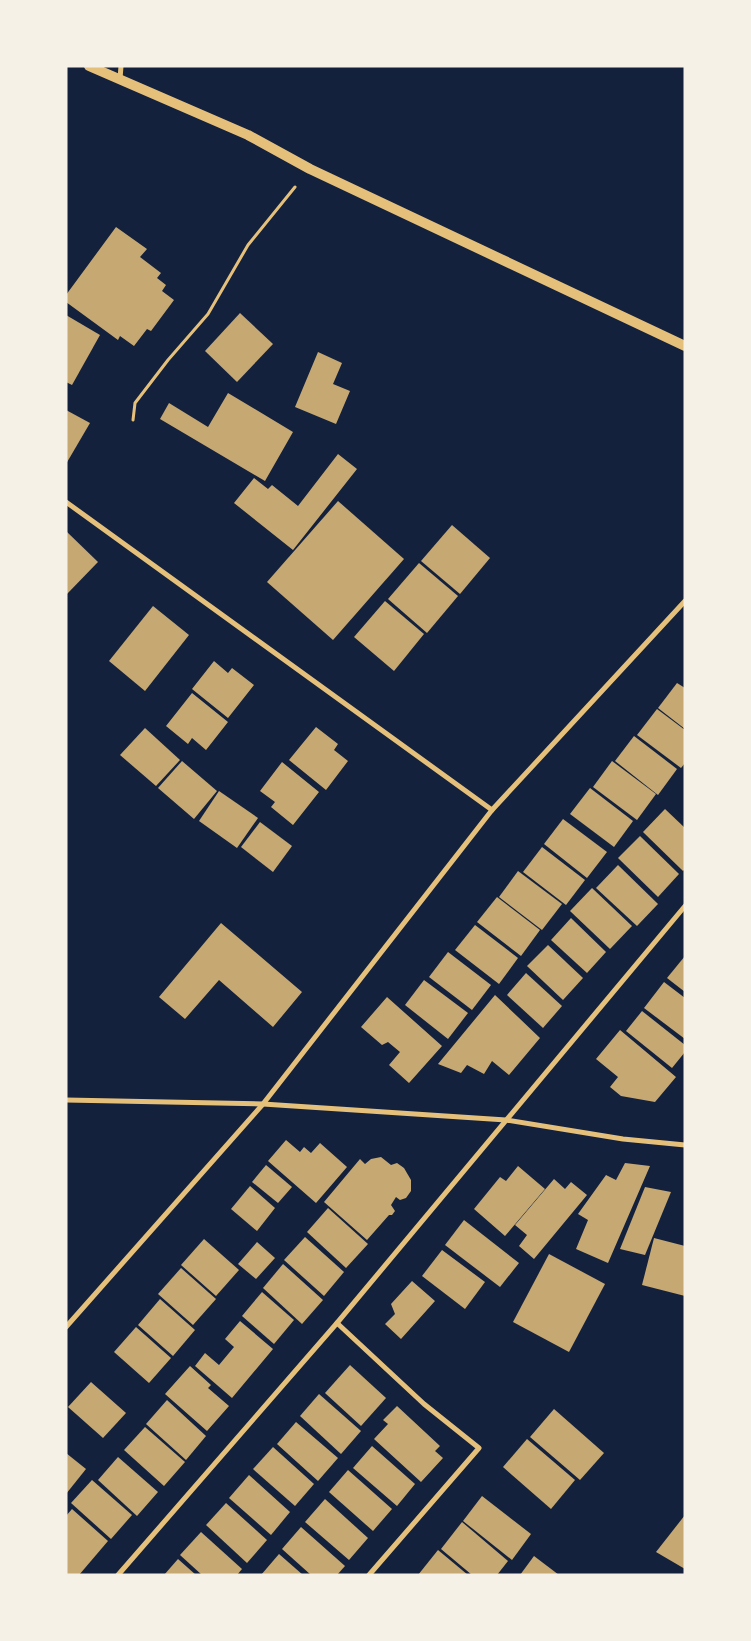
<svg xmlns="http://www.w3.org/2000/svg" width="751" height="1641" viewBox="0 0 751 1641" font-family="'Nunito Sans',sans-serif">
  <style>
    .building { fill: #c6a872 }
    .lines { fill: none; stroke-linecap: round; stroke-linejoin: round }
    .path { stroke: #e5c07b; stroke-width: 3 }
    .minor { stroke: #e5c07b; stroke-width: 5 }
    .secondary { stroke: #e5c07b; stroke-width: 10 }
  </style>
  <rect width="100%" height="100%" fill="#14213d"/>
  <!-- building -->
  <g class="building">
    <polygon points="116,227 147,249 140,257 161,273 157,278 166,285 162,291 174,300 151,331 147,329 134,346 120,336 118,340 66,302 66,295"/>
    <polygon points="240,313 273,344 237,382 205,351"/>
    <polygon points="66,315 100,335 72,385 66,382"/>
    <polygon points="318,352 342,363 333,384 350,391 336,424 295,407"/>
    <polygon points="228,393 293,432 265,481 160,419 169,403 208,427"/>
    <polygon points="66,410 90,423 66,464"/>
    <polygon points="338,454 357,469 293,550 234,503 254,478 268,489 272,485 298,506"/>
    <polygon points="338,501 404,559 333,640 267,582"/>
    <polygon points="452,525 490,558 460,594 421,561"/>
    <polygon points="66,531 98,562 66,595"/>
    <polygon points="419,563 458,596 427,633 388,599"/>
    <polygon points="385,601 424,634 394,671 354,637"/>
    <polygon points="153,606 189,635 145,691 109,661"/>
    <polygon points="214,661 228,673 232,668 254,685 228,718 192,689"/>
    <polygon points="677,683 685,688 685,729 658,708"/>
    <polygon points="192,693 228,722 206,750 192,738 188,744 166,726"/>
    <polygon points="657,709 685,730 685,763 681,768 637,735"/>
    <polygon points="316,727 338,744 334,750 348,761 326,790 289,760"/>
    <polygon points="145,728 180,760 156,786 120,755"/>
    <polygon points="634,736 677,769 658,795 615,761"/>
    <polygon points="182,761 217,791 194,819 158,788"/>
    <polygon points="612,761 656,794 637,820 593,787"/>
    <polygon points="282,762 319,792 293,825 271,807 275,802 260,791"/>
    <polygon points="590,788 633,821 614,847 570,814"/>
    <polygon points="219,791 258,818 237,848 199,821"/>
    <polygon points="665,809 685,828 685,869 683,871 643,832"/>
    <polygon points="563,819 607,852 587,878 544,844"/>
    <polygon points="260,822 292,846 273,872 241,847"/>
    <polygon points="640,836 679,874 658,897 618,858"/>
    <polygon points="542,847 585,880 566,905 523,872"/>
    <polygon points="618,865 658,904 637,926 596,888"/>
    <polygon points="518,871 562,904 542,930 499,897"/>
    <polygon points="592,888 632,926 610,949 570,911"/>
    <polygon points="497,897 540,930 521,956 477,922"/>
    <polygon points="571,918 606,952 587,973 551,940"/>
    <polygon points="221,923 302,992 273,1027 219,980 185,1019 159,997"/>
    <polygon points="475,925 518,958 499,984 455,950"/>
    <polygon points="548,945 583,978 563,1000 527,966"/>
    <polygon points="448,952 491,985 472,1010 429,977"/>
    <polygon points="685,956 685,992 667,978"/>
    <polygon points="526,973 562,1006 543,1028 507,995"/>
    <polygon points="424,980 468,1013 448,1039 405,1005"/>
    <polygon points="664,982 685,998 685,1039 644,1008"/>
    <polygon points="495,995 540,1038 509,1075 492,1061 484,1074 467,1065 461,1073 438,1064"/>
    <polygon points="387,997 442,1046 409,1083 389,1065 400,1052 388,1042 382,1045 361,1027"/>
    <polygon points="642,1011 685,1045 685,1052 672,1068 626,1031"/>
    <polygon points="620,1030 676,1077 655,1102 621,1096 610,1087 618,1077 596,1059"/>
    <polygon points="286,1140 300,1152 304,1147 311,1153 320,1143 347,1167 316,1203 268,1161"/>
    <polygon points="381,1157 391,1165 397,1163 404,1168 411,1180 411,1191 406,1198 400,1200 396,1197 391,1205 395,1211 392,1215 389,1215 367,1240 324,1202 360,1159 365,1164 371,1159"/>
    <polygon points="625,1163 650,1166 608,1263 576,1249 588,1220 578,1214 606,1175 616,1180"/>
    <polygon points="266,1165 292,1187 278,1203 252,1182"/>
    <polygon points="518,1166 545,1189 505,1236 474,1209 500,1177 506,1181"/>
    <polygon points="554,1179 565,1189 571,1182 587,1195 534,1259 519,1246 527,1235 515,1225"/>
    <polygon points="250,1186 275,1208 257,1231 231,1209"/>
    <polygon points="645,1187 671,1192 645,1255 620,1249"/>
    <polygon points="328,1208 368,1244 346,1268 307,1232"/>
    <polygon points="464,1220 519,1263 500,1287 445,1245"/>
    <polygon points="305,1237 344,1272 324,1296 284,1260"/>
    <polygon points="654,1238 685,1246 685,1296 642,1285"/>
    <polygon points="204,1239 239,1270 216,1296 181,1265"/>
    <polygon points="257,1242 275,1258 256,1279 238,1264"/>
    <polygon points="442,1250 485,1282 465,1309 422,1276"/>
    <polygon points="549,1254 605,1284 569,1352 513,1322"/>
    <polygon points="283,1264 323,1300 302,1324 263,1288"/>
    <polygon points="181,1268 216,1299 193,1325 158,1294"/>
    <polygon points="412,1281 435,1301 401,1339 385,1324 395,1314 391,1304"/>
    <polygon points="262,1292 294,1320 274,1344 242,1316"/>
    <polygon points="160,1299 195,1330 173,1356 138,1325"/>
    <polygon points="240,1321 273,1349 232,1398 195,1366 205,1353 219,1365 234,1347 225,1339"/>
    <polygon points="136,1327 171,1358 149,1383 114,1352"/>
    <polygon points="350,1365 386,1398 361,1426 325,1393"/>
    <polygon points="190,1366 211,1385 208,1388 229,1406 207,1431 165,1394"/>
    <polygon points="91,1382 126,1413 103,1438 68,1407"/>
    <polygon points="319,1394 361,1431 341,1454 300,1416"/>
    <polygon points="167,1400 206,1436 186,1460 146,1424"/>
    <polygon points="397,1406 440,1446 435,1451 443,1458 421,1482 374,1439 388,1424 383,1420"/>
    <polygon points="554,1409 604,1453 580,1480 530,1437"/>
    <polygon points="296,1422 338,1458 318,1481 277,1444"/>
    <polygon points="145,1427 185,1462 164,1486 124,1450"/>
    <polygon points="527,1439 575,1480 551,1509 503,1467"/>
    <polygon points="372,1446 415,1484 397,1506 353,1468"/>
    <polygon points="273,1447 314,1484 295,1506 253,1469"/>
    <polygon points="66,1453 86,1469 66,1494"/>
    <polygon points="118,1457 158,1492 137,1516 98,1480"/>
    <polygon points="348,1470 392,1509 373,1531 329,1492"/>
    <polygon points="249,1475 290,1512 271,1535 229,1498"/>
    <polygon points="92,1480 132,1515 111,1539 71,1503"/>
    <polygon points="482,1496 531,1534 512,1560 463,1521"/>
    <polygon points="325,1499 368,1538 349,1560 305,1522"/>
    <polygon points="226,1503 267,1540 247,1563 206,1525"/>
    <polygon points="72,1509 108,1541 79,1575 66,1575 66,1516"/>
    <polygon points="685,1515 685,1569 656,1552"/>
    <polygon points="462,1522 508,1561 497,1575 472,1575 441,1549"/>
    <polygon points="301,1527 345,1566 337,1575 311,1575 282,1549"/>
    <polygon points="201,1532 242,1569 237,1575 202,1575 180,1555"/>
    <polygon points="438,1550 468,1575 418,1575"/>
    <polygon points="279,1554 303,1575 261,1575"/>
    <polygon points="534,1556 559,1575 520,1575"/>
    <polygon points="178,1559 196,1575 164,1575"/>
  </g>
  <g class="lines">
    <!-- path -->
    <polyline class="path" points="133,420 135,403 168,360 208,314 248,245 295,187"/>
    <!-- minor -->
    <g class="minor">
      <polyline points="120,79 121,66"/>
      <polyline points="66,502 492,810"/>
      <polyline points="66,1100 263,1104 506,1120 623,1139 685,1145"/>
      <polyline points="337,1323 424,1404 479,1448 369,1575"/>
      <polyline points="66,1327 263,1104 492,810 685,601"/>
      <polyline points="118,1575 337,1323 685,906"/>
    </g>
    <!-- secondary -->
    <polyline class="secondary" points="89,66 248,135 310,169 685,346"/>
  </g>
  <!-- border -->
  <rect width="751" height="1641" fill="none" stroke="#f6f1e7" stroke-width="135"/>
</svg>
